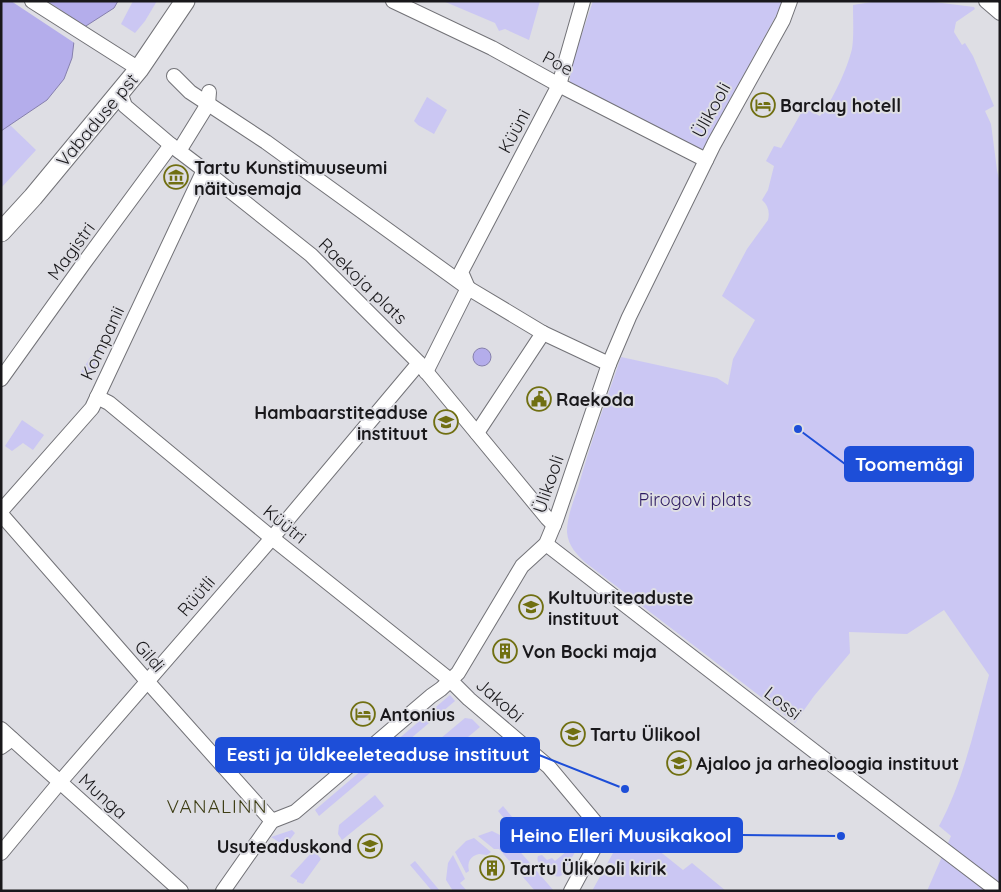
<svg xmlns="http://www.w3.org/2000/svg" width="1001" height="892" viewBox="0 0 1001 892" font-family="Quicksand,sans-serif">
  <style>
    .green { fill: #cbc7f3 }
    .water { fill: #b4adeb; stroke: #8680ad }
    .pier { fill: #dedee4 }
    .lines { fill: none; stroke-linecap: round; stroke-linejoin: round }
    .street-casing { stroke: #727277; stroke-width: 16 }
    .secondary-casing { stroke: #727277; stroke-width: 21 }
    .street { stroke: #fff; stroke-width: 14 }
    .secondary { stroke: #fff; stroke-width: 19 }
    .labels { text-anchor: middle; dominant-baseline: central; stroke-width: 4; stroke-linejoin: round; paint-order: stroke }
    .street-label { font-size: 18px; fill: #19181b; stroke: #dedee4 }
    .poi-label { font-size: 18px; font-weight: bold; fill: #19181b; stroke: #dedee4; text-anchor: start }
    .park-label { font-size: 18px; fill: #2d1a61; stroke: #dedee4 }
    .neighbourhood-label { font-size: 19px; letter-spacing: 1px; fill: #3d3d14; stroke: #dedee4 }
    .leader { fill: none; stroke: #1d4ed8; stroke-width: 2 }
    .callout-dot { fill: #1d4ed8; stroke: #dedee4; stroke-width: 2 }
    .callout { fill: #1d4ed8; stroke: #1d4ed8; stroke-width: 2 }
    .callout-label { font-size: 19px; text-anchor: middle; font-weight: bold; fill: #fff }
  </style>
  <rect width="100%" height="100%" fill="#dedee4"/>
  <!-- green -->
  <g class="green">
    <polygon points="133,1 157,1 145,21 135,33 121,24"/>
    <polygon points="443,1 540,1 529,40 505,29 499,31 495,23"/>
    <polygon points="593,1 784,1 701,153 570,91 570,69"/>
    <path d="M878 1H926L974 7 975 9 956 22 954 32 962 45 965 43 973 56 994 106 985 111 991 124 997 170 1000 184V891H927L951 836 939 826C964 780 975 726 989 675L944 610 907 634 849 632 850 653 814 696 795 723 586 563C577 555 568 546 567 532 567 517 573 502 578 488 590 444 606 401 621 357L717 378 728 385 733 359 755 320 722 296 747 249 768 220C770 212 768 205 762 200L768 190 774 166 766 161 774 146 781 148 804 108 820 116C833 100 847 69 852 49 854 37 853 18 853 5Z"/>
    <polygon points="427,97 447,110 434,134 418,125 414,121"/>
    <polygon points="10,125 36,150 1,188 1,131"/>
    <polygon points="102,339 106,342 89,376 81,372"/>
    <polygon points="22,420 44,435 33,450 23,443 12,451 5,446"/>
    <polygon points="450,695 455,701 319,816 315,810"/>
    <polygon points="465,718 472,719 480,727 438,762 428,749"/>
    <polygon points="375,795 384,806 342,840 338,834 339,825"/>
    <polygon points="503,806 538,848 533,853 498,811"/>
    <polygon points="628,826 683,870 692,863 726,891 592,891"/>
    <polygon points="292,830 295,833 285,846 271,837"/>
    <polygon points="492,831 510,840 554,891 535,891 499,849 494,849 478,836"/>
    <path d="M474 838 491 852 487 855 479 854C470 856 467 862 469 871L466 873 455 852 466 841Z"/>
    <path d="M583 838 562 875C555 880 549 872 545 866L543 868C540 864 536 861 538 856L542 855 547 860 552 858 555 861Z"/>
    <polygon points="314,850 321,859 303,884 297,882 297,880 290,876"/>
    <polygon points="453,855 465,879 460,883 467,891 453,891 446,880 448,863"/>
    <polygon points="415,861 440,891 432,891 410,865"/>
  </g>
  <!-- water -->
  <g class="water">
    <polygon points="1,1 118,1 114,8 75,33 72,58 64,79 47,100 1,131"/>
    <circle cx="482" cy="357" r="9"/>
  </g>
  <!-- pier -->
  <polygon class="pier" points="11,1 47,1 88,28 77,34 76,44"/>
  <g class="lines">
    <!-- street casing -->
    <g class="street-casing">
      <g id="street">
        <polyline points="32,1 139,69"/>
        <polyline points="393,1 492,48 559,85 706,160"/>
        <polyline points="986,1 1000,13"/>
        <polyline points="174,76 190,92 266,142 468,288 543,333 609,364"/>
        <polyline points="120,92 125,106 171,145 204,170 311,255 419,363 547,518 554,525"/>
        <polyline points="179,151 208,104 209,92"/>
        <polyline points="426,372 468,288 461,272 559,85 583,1"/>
        <polyline points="1,379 84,263 171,145"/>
        <polyline points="97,397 109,403 272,538 450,680 469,699 549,767 600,828 598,841 571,891"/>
        <polyline points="477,433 543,333"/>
        <polyline points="1,511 92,408 204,170"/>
        <polyline points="1,514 147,681 272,821"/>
        <polyline points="546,544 827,761 998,891"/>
        <polyline points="1,729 181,891"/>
        <polyline points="1,747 12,739"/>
        <polyline points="1,853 60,782 272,538 419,363"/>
        <polyline points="223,891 272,821 295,812 431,696 441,689 458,673 522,566 546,544 556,520 609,364 629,317 714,144 783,20 790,1"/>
      </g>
    </g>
    <!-- secondary casing -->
    <g class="secondary-casing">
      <polyline id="secondary" points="1,232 33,197 139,69 185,1"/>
    </g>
    <!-- street -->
    <use href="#street" class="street"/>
    <!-- secondary -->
    <use href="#secondary" class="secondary"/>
  </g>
  <!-- icons -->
  <defs>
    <g id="hotel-ring" transform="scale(1.25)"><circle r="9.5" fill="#dedee4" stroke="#706f11" stroke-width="1.5"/><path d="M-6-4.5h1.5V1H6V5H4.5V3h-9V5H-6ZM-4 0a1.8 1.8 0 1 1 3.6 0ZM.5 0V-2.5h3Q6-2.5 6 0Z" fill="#706f11"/></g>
    <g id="museum-ring" transform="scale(1.25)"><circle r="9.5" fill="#dedee4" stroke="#706f11" stroke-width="1.5"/><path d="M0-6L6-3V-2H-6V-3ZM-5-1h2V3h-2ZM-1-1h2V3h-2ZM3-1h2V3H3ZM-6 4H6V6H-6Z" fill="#706f11"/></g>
    <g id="civic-ring" transform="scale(1.25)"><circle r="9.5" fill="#dedee4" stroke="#706f11" stroke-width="1.5"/><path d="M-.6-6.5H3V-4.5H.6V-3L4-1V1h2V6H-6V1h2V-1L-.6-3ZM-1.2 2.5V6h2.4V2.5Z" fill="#706f11"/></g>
    <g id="university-ring" transform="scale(1.25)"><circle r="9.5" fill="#dedee4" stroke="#706f11" stroke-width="1.5"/><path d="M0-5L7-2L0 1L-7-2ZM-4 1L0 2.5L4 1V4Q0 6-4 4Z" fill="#706f11"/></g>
    <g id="building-ring" transform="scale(1.25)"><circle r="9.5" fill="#dedee4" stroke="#706f11" stroke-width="1.5"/><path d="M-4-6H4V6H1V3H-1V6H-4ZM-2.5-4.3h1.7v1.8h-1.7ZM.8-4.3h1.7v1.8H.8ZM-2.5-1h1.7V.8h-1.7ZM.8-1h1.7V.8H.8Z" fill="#706f11"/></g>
  </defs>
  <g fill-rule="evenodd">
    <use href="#hotel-ring" x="763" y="105"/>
    <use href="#museum-ring" x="176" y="177"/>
    <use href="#civic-ring" x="539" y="399"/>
    <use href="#university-ring" x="446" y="422"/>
    <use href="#university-ring" x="531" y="607"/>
    <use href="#building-ring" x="505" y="651"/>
    <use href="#hotel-ring" x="363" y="714"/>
    <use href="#university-ring" x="573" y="734"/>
    <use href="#university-ring" x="679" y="763"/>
    <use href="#university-ring" x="370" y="846"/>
    <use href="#building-ring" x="492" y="868"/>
  </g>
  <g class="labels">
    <!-- street labels -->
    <g class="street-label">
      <text transform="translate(558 63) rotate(28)">Poe</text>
      <text transform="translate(711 110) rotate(-61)">Ülikooli</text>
      <text transform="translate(97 120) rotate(-50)">Vabaduse pst</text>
      <text transform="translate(514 131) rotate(-62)">Küüni</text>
      <text transform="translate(71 251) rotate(-54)">Magistri</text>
      <text transform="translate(363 281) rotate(44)">Raekoja plats</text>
      <text transform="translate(102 343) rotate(-65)">Kompanii</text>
      <text transform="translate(548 484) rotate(-71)">Ülikooli</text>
      <text transform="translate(285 524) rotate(39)">Küütri</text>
      <text transform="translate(196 596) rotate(-49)">Rüütli</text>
      <text transform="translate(150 656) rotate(49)">Gildi</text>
      <text transform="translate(500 700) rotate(41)">Jakobi</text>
      <text transform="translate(783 703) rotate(38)">Lossi</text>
      <text transform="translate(103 796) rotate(42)">Munga</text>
    </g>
    <!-- poi labels -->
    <g class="poi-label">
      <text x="780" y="105">Barclay hotell</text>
      <text x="194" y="167">Tartu Kunstimuuseumi<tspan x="194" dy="21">näitusemaja</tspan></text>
      <text x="556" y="399">Raekoda</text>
      <text x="428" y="412" text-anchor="end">Hambaarstiteaduse<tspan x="428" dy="21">instituut</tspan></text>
      <text x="548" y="597">Kultuuriteaduste<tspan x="548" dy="21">instituut</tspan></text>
      <text x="522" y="651">Von Bocki maja</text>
      <text x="380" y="714">Antonius</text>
      <text x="590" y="734">Tartu Ülikool</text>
      <text x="696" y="763">Ajaloo ja arheoloogia instituut</text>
      <text x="352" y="846" text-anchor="end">Usuteaduskond</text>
      <text x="510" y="868">Tartu Ülikooli kirik</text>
    </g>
    <!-- park labels -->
    <g class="park-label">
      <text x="695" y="499">Pirogovi plats</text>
    </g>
    <!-- neighbourhood labels -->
    <g class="neighbourhood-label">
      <text x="217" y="806">VANALINN</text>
    </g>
  </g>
  <!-- callouts -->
  <path class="leader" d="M798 429L845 464M625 789L539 755M841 836L742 835"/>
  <g class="callout-dot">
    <circle cx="798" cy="429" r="5"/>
    <circle cx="625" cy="789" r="5"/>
    <circle cx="841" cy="836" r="5"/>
  </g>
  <g class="callout">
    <rect x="845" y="447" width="128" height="34" rx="5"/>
    <rect x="216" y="738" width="323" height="34" rx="5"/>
    <rect x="501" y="818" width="241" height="34" rx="5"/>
  </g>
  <g class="callout-label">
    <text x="909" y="471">Toomemägi</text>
    <text x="378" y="761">Eesti ja üldkeeleteaduse instituut</text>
    <text x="621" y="842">Heino Elleri Muusikakool</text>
  </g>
  <!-- border -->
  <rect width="1001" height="892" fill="none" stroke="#19181b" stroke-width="5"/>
</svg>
